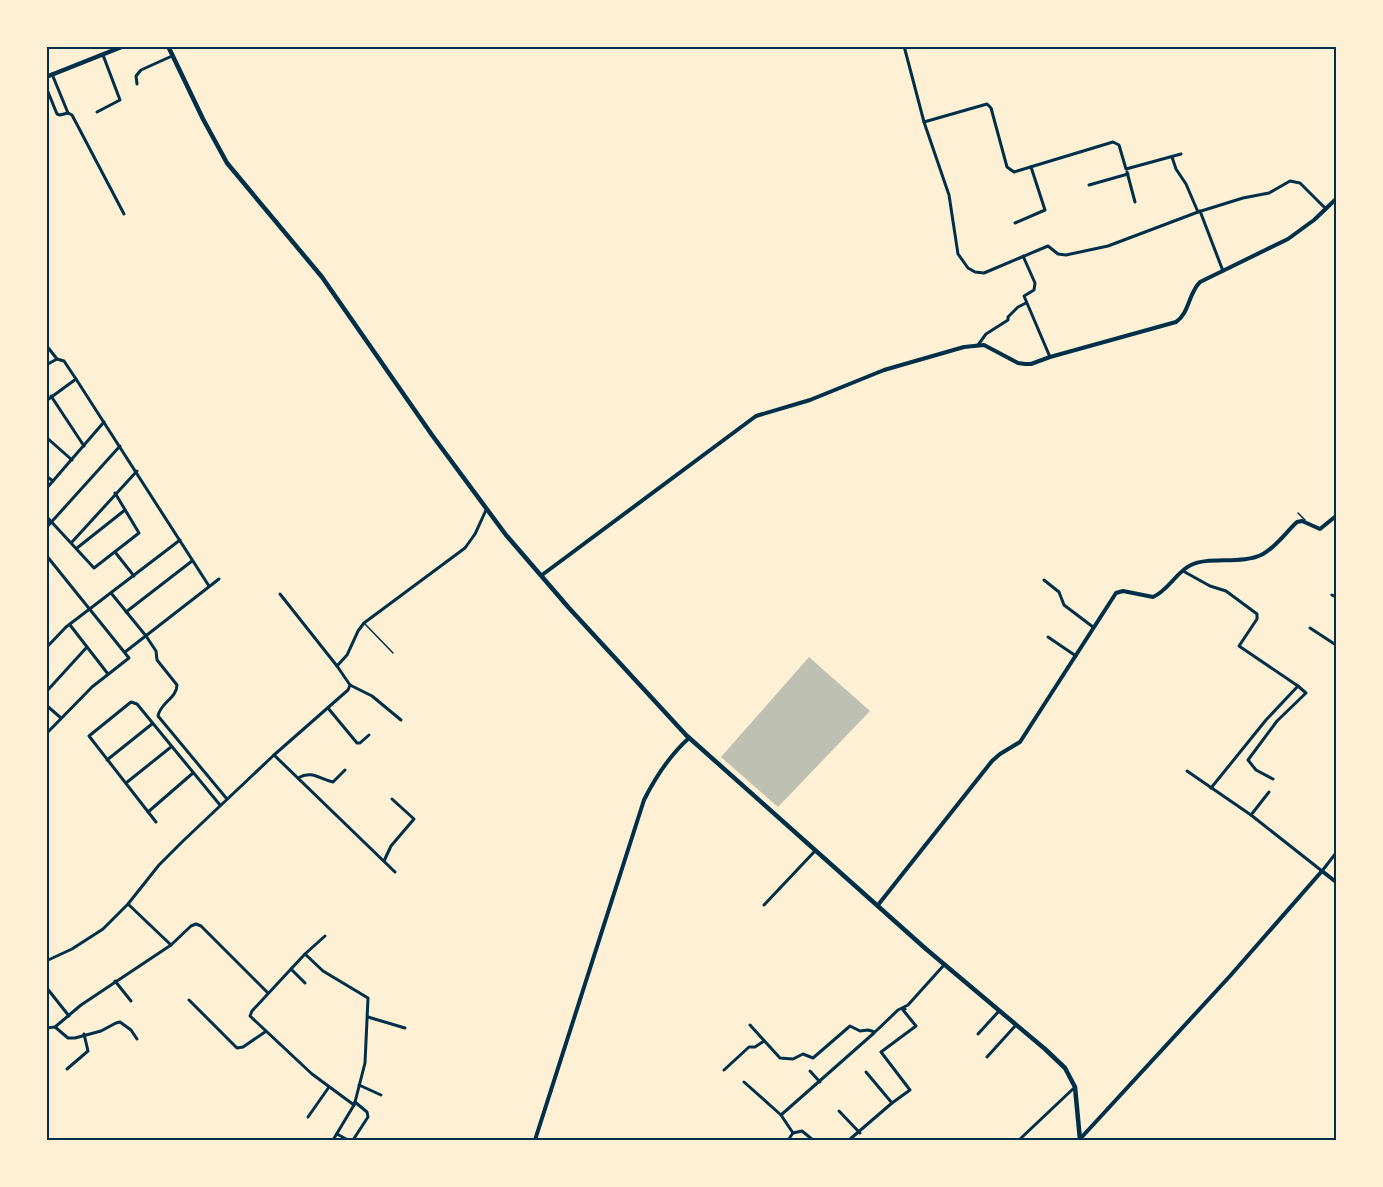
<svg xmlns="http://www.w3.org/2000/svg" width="1383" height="1187" viewBox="0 0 1383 1187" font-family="'Fira Sans Condensed',sans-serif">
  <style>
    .building { fill: #bec0b2 }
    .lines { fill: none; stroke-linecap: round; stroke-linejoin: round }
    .service { stroke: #003049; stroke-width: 1.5 }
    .minor { stroke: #003049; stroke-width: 3 }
    .tertiary { stroke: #003049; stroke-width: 4 }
    .secondary { stroke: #003049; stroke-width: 4.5 }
    .neatline { fill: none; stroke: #003049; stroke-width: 2 }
  </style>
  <rect width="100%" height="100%" fill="#fdf0d5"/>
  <!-- building -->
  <polygon class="building" points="809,657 870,711 778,807 721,757"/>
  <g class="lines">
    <!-- service -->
    <g class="service">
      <polyline points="1298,513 1305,520"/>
      <polyline points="365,624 393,653"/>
    </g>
    <!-- minor -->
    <g class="minor">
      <polyline points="904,46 924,122 949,195 958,254 968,268 975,272 984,273 1048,246 1058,254 1066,255 1108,246 1198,212 1243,198 1269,193 1290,181 1300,183 1326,209"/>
      <polyline points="52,74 68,113"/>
      <polyline points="137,84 136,76 141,70 172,56"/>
      <polyline points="46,87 57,114 60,115 68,113 72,115 124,214"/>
      <polyline points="97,112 120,100 103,55"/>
      <polyline points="924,122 987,104 991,108 1007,167 1014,172 1113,142 1119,145 1126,169 1181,154"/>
      <polyline points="46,133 46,134"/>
      <polyline points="1172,157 1176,169 1186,184 1198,212"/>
      <polyline points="1127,172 1135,202"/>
      <polyline points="1089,185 1128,174"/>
      <polyline points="1200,211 1223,271"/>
      <polyline points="1015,223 1045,210 1031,167"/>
      <polyline points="1023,256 1035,283 1034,290 1024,296 1050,357"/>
      <polyline points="46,345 57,359 64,361 76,379 209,586"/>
      <polyline points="978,345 986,334 1008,320 1008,317 1018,307 1026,303"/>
      <polyline points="46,365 57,359"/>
      <polyline points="51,396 84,446"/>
      <polyline points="46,401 76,379"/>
      <polyline points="46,437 72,460"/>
      <polyline points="46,476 53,481"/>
      <polyline points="46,489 104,422"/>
      <polyline points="46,516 94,568 139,533 115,493"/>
      <polyline points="46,528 120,446"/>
      <polyline points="72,542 137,471"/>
      <polyline points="77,548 125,510"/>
      <polyline points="115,552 134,576"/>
      <polyline points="46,555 129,658 92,687 46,734"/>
      <polyline points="1183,571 1210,586 1226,591 1257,614 1257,619 1239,646 1298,686 1266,720 1211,788"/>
      <polyline points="1044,580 1059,592 1064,605 1093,627"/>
      <path d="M111 593 146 636 156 651 157 660 177 685C177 698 160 703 158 716L227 799"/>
      <polyline points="280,594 337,666"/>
      <polyline points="1332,595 1336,597"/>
      <polyline points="46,599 46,604"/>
      <polyline points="126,612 192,561"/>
      <polyline points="70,625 108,674"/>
      <polyline points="1310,628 1336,645"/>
      <polyline points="1048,637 1076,656"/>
      <polyline points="46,648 66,627 180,540"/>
      <polyline points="125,652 219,579"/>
      <polyline points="350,685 372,696 401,720"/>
      <polyline points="46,692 87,647"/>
      <polyline points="46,705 61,718"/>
      <polyline points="328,708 357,743 360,743 369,735"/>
      <polyline points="274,755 395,872"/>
      <polyline points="107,760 152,724"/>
      <polyline points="1187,771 1251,815 1322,871 1336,853"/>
      <path d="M298 778C312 770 319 779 333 782L345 770"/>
      <polyline points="1273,779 1256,770 1248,760 1277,721 1306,693 1298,686"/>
      <polyline points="126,783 171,747"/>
      <polyline points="148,812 193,773"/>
      <polyline points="1251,815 1269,792"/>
      <polyline points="156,822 89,736 131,702 137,704 220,805"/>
      <polyline points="384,861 391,846 414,819 392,799"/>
      <polyline points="128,904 171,945"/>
      <polyline points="764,905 815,851"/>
      <polyline points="305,954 325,936"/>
      <polyline points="46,961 72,949 103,929 128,904 159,865 183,841 274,755 348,690 350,685 337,666 347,655 358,631 364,623 465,548 475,534 486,510"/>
      <polyline points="291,969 305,954 323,971 368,998 365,1063 355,1102"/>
      <polyline points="115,981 131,1001"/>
      <polyline points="305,983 291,969 252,1011 250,1016 312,1074 354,1105 355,1102 367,1112 368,1117 353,1140"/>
      <polyline points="46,987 69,1016"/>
      <polyline points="189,1000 237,1048 243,1047 265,1032"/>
      <polyline points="368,1017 405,1028"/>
      <polyline points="750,1025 780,1058 793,1059 803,1054 813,1058 850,1026 860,1031 868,1030 875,1032 898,1010 908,1005 944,965"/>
      <polyline points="55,1027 68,1038 75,1038 101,1031 116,1023 120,1022 131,1030 137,1039"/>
      <polyline points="46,1028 55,1027 81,1005 171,945 191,926 196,924 201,926 268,993"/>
      <polyline points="978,1034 999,1011"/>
      <polyline points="987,1057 1016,1025"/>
      <polyline points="67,1069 88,1051 84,1034"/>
      <polyline points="724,1070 749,1047 755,1047 764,1041"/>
      <polyline points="810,1071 820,1082"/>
      <polyline points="744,1082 781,1115 793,1133 802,1131 813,1140"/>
      <polyline points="359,1085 381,1095"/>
      <polyline points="892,1103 910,1090 881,1052 916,1026 903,1010 905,1009"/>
      <polyline points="839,1111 860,1133"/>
      <polyline points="781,1115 874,1033"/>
      <polyline points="308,1117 329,1087"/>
      <polyline points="337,1134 348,1140"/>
      <polyline points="333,1140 354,1105"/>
      <polyline points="788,1140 793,1133"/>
      <polyline points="849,1140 892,1103 866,1072"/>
      <polyline points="1019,1140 1075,1087"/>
    </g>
    <!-- tertiary -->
    <g class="tertiary">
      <path d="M542 575 756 416 810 400 884 370 964 347 984 345 1018 363 1025 364H1031L1050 357 1176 322C1190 312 1188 294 1200 282L1288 239 1314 220 1336 199"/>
      <path d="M878 905 992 761 1000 754 1020 742 1116 593 1123 591 1153 597C1169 590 1176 572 1191 565 1208 556 1243 565 1263 554 1277 546 1286 532 1297 522L1302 521 1320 529 1336 516"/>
      <polyline points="1080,1139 1230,976 1322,871 1336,882"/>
      <path d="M535 1140 644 800C656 776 669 756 689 738"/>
    </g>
    <!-- secondary -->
    <g class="secondary">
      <polyline points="168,46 203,119 227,163 322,277 432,435 506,535 569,608 686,735 926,949 1045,1049 1065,1068 1075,1087 1080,1140"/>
      <polyline points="46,77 124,46"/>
    </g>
  </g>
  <!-- border -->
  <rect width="1383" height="1187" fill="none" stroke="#fdf0d5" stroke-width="96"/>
  <rect x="48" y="48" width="1287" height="1091" class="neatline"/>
</svg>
